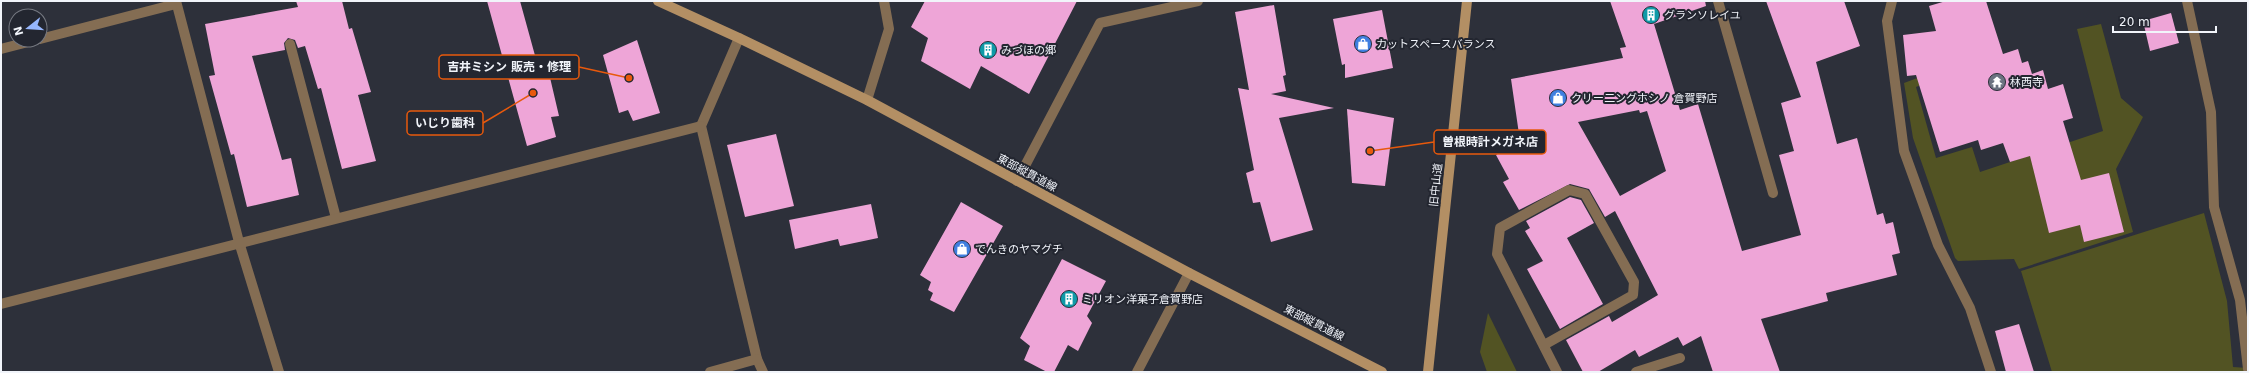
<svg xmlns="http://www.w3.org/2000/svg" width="2249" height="373" viewBox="0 0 2249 373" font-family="'DejaVu Sans','Noto Sans JP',sans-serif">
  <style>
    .green { fill: #525323 }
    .building { fill: #eea5d7; fill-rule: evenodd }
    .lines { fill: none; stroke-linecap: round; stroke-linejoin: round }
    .street { stroke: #846d53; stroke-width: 10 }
    .secondary { stroke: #b38f64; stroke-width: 10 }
    .labels { text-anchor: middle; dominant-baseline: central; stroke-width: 4; stroke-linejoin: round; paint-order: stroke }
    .poi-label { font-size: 11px; fill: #f1f4fa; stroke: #232630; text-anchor: start }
    .street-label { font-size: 11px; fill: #f1f4fa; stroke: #232630 }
    .leader { fill: none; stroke: #e8590c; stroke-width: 1.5 }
    .callout-dot { fill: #e8590c; stroke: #232630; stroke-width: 1.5 }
    .callout { fill: #232630; stroke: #e8590c; stroke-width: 1.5 }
    .callout-label { font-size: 12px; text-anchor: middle; font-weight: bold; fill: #f1f4fa }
  </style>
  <rect width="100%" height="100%" fill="#2d303a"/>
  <!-- green -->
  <g class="green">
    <polygon points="2101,24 2121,98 2143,117 2116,169 2133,232 2019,269 2014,259 1958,261 1955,258 1913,138 1904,83 1936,71 1938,78 1916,87 1936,158 1972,147 1980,172 2103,131 2077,29"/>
    <polygon points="2204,213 2227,301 2233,367 2248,368 2248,372 2052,372 2021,271"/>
    <polygon points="1488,313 1517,372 1487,372 1480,352"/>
  </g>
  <!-- building -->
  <g class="building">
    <polygon points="296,1 342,1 349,29 352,28 371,92 358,95 376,161 342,169 321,88 318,89 305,46 298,48 295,40 288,38 284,43 285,50 252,56 282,160 291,158 299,195 247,207 234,154 231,155 209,76 215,75 205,24 298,7"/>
    <polygon points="487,1 520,1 539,70 548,69 559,116 551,117 556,137 527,146"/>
    <polygon points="925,1 1077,1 1029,94 981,66 970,89 921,61 928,38 911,27"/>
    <path d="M1610 1H1705L1706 6 1654 24 1680 110 1698 104 1742 251 1801 235 1779 155 1794 151 1781 103 1801 97 1766 1H1844L1860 46 1816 62 1837 144 1857 138 1877 215 1883 213 1886 224 1893 222 1900 253 1892 255 1897 275 1826 293 1828 301 1761 319 1780 372H1713L1701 336 1683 346 1678 337 1639 357 1635 350 1598 372H1583L1566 340 1609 316 1612 322 1658 295 1615 211 1605 217 1589 189 1570 184 1519 210 1503 182 1509 179 1496 155 1520 141 1511 79 1623 58 1620 48 1626 47ZM1639 110 1640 113 1647 111 1666 171 1620 196 1578 122Z"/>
    <polygon points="1946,1 1986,1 2003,54 2018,49 2022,63 2028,61 2032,74 2043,70 2048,89 2063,84 2073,118 2063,121 2081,180 2109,173 2124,232 2084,242 2080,225 2049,233 2030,156 2010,162 2003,143 1981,150 1978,140 1940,152 1916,75 1907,76 1903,35 1936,31 1929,6"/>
    <polygon points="1274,5 1286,75 1283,76 1286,91 1271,94 1334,108 1279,118 1313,230 1271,242 1260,202 1253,203 1246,173 1254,170 1238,88 1249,90 1235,12"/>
    <polygon points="1382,10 1393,68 1345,78 1345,64 1342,65 1333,19"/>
    <polygon points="2171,13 2179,43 2150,51 2143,21"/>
    <polygon points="637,40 660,113 633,121 628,110 619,113 603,55"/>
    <polygon points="1347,109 1394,118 1385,186 1352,183"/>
    <polygon points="776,134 794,206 745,217 727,145"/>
    <polygon points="1570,197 1581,200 1594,223 1567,238 1603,304 1560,329 1527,269 1543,261 1525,231 1530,228 1526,221"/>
    <polygon points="961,202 1003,226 954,312 930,300 933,293 928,290 931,282 920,275"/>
    <polygon points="871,204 878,238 840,246 838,239 795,249 789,220"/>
    <polygon points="1062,259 1106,281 1087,316 1092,323 1078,351 1068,345 1054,372 1047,372 1024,360 1030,346 1020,338"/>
    <polygon points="2019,324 2034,372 2006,372 1995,331"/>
  </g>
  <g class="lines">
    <!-- street -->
    <g class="street">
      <polyline points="176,1 239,242 279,372"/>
      <polyline points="1718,1 1773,193"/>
      <polyline points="1892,1 1887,21 1904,151 1938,245 1970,308 1991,372"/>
      <polyline points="2187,1 2211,112 2214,207 2240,300 2248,369"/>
      <polyline points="739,38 701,126 757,359 763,372"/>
      <polyline points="40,39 176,4"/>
      <polyline points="290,44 336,218"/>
      <polyline points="1,49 36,40"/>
      <polyline points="867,100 889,29 884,1"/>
      <polyline points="1017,181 1100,23 1198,1"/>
      <polyline points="1,304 701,126"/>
      <polyline points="1544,345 1633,295 1634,282 1585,194 1569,190 1500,228 1497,254 1557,372"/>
      <polyline points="710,372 757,359"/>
      <polyline points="1137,372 1189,273"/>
      <polyline points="1636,372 1680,358"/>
    </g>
    <!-- secondary -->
    <g class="secondary">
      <polyline points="658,1 739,38 867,100 1189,273 1382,372"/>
      <polyline points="1428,372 1467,1"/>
    </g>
  </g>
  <!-- icons -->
  <defs>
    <g id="building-disc" transform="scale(0.9)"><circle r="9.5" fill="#0f9aa8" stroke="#232630"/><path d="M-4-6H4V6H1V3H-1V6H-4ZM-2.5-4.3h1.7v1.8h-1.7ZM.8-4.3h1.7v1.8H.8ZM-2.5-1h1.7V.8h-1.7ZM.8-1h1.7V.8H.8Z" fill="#fff"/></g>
    <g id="shop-disc" transform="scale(0.9)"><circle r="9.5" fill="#3f7fe0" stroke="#232630"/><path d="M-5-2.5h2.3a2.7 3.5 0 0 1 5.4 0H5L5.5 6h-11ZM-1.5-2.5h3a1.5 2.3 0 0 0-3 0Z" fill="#fff"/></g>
    <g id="temple-disc" transform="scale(0.9)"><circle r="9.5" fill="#6b7280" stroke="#232630"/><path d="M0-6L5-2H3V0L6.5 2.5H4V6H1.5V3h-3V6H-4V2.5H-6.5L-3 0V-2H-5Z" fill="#fff"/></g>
  </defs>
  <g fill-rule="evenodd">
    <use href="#building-disc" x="1651" y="15"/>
    <use href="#shop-disc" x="1363" y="44"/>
    <use href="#building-disc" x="988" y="50"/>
    <use href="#temple-disc" x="1997" y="82"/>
    <use href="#shop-disc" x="1558" y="98"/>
    <use href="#shop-disc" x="962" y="249"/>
    <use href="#building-disc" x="1069" y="299"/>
  </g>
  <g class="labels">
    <!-- poi labels -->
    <g class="poi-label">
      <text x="1664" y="15">グランソレイユ</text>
      <text x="1376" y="44">カットスペースバランス</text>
      <text x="1001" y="50">みづほの郷</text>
      <text x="2010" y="82">林西寺</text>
      <text x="1571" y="98">クリー二ングホシノ 倉賀野店</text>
      <text x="975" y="249">でんきのヤマグチ</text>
      <text x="1082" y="299">ミリオン洋菓子倉賀野店</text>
    </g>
    <!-- street labels -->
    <g class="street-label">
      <text transform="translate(1027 173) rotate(28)">東部縦貫道線</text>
      <text transform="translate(1436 185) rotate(-84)">旧中山道</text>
      <text transform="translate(1314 323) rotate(27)">東部縦貫道線</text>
    </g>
  </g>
  <!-- callouts -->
  <path class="leader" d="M629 78L579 67M533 93L483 123M1370 151L1434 142"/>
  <g class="callout-dot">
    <circle cx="629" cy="78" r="4"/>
    <circle cx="533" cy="93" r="4"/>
    <circle cx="1370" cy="151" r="4"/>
  </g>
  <g class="callout">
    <rect x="439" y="55" width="140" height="24" rx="4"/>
    <rect x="407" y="111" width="76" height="24" rx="4"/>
    <rect x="1434" y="130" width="112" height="24" rx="4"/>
  </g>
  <g class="callout-label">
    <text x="509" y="71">吉井ミシン 販売・修理</text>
    <text x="445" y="127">いじり歯科</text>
    <text x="1490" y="146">曽根時計メガネ店</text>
  </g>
  <!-- border -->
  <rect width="2249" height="373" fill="none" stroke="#f1f4fa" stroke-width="4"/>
  <!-- north arrow -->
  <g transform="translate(28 28) rotate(253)"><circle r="19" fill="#232630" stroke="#757881"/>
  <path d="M0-3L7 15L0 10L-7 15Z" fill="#96b6fd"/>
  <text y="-6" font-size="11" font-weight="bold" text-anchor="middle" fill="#f1f4fa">N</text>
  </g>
  <!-- scale -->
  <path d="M2113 26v6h103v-6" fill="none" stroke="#f1f4fa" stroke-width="2"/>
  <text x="2119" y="26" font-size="12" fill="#f1f4fa" stroke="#232630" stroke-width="3" paint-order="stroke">20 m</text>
</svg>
